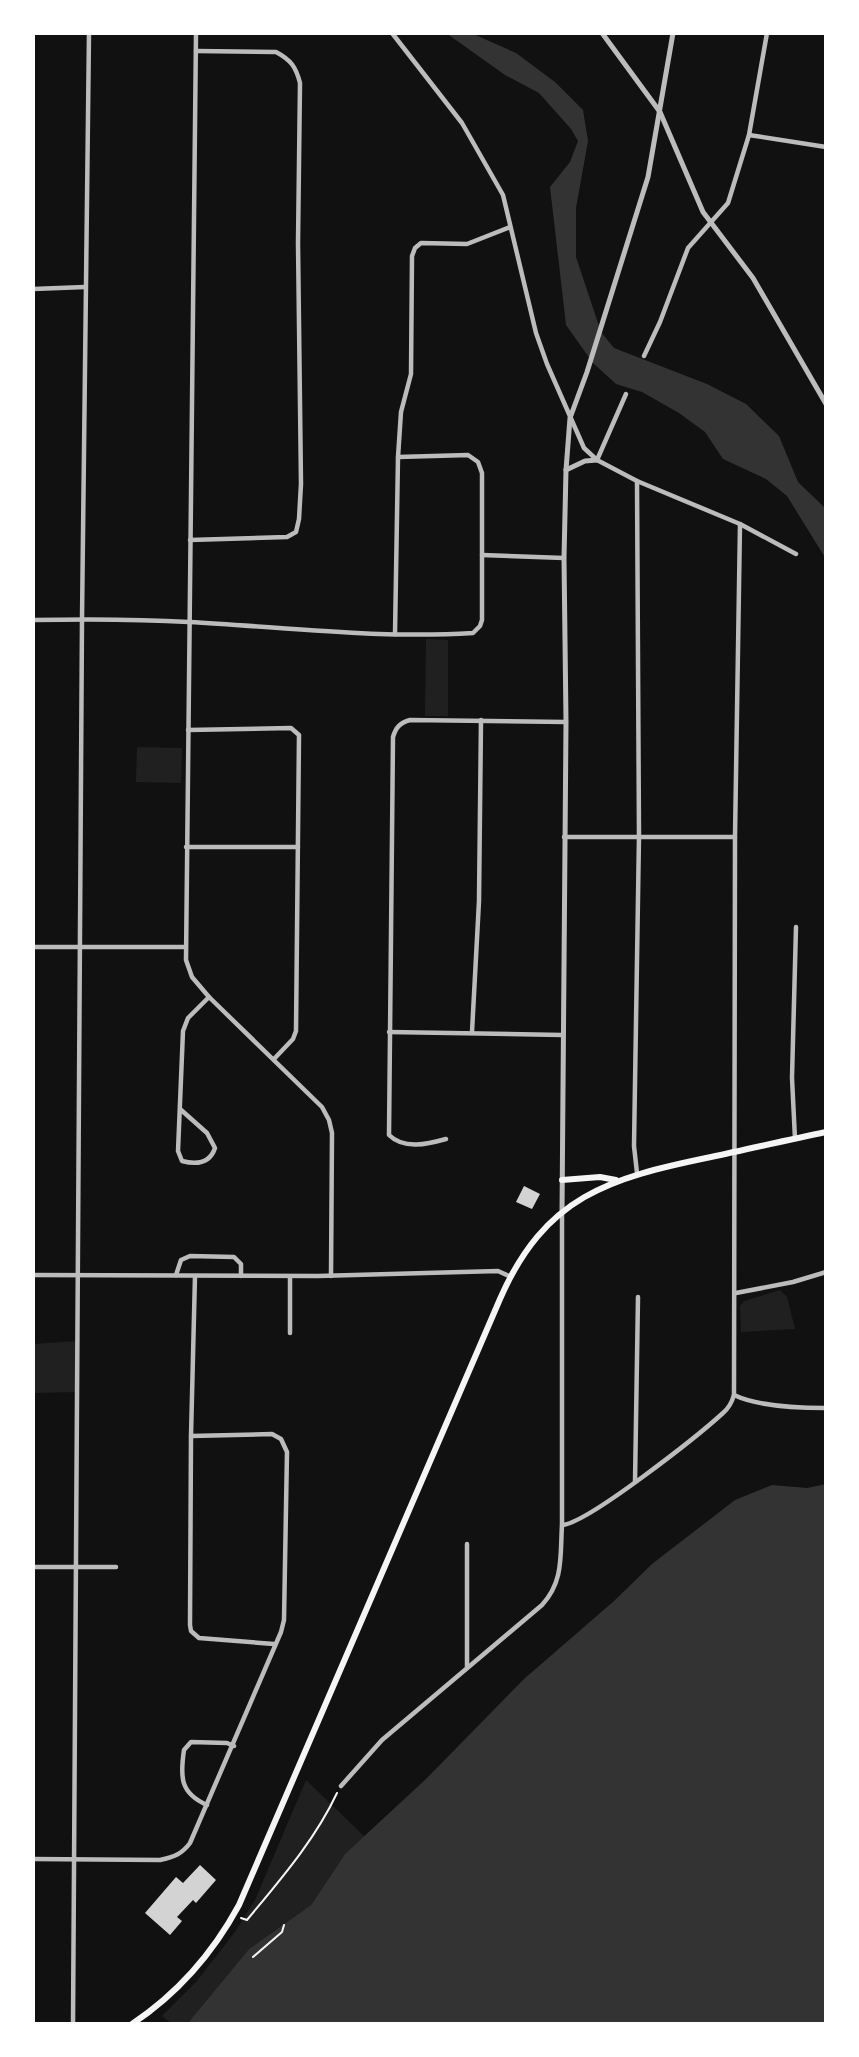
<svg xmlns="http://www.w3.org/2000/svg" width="859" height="2057" viewBox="0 0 859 2057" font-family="'Alegreya Sans',sans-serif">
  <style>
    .green { fill: #202020 }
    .water { fill: #333 }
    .building { fill: #d3d3d3 }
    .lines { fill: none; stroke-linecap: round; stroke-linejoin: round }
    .path { stroke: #f5f5f5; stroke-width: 2 }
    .minor { stroke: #bcbcbc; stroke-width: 4.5 }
    .tertiary { stroke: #bcbcbc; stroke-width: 5 }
    .secondary { stroke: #f5f5f5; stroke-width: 6 }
  </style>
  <rect width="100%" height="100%" fill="#111"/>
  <!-- green -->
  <g class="green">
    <polygon points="426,639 448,640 448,716 425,716"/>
    <polygon points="137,747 182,748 181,783 136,782"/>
    <polygon points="780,1290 787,1297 795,1329 741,1332 740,1306 744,1301"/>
    <polygon points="78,1341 78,1392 33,1393 33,1344"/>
    <polygon points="306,1780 365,1837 345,1854 311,1905 249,1949 187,2024 172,2024 162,2016 196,1982 235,1932 255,1900"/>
  </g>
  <!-- water -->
  <g class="water">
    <polygon points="446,33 471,33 516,53 555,82 583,110 588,141 576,208 576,257 601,332 614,348 707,384 746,404 779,436 798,482 826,509 826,559 787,496 766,479 723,459 705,432 679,413 642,392 616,384 593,363 566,325 550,187 570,162 578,141 571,129 539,93 505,75"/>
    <polygon points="826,1484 826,2024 187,2024 249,1949 311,1905 345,1854 426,1779 524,1679 614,1601 652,1564 735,1500 772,1485 807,1488"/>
  </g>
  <!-- building -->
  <g class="building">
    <polygon points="524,1186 540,1194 532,1209 516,1202"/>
    <polygon points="200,1865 216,1880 196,1903 193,1900 177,1917 182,1921 170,1935 145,1913 176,1877 183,1883"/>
  </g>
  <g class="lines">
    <!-- path -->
    <g class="path">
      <path d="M241 1918 247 1920C280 1880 315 1840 337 1793"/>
      <polyline points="253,1957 282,1932 284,1925"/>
    </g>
    <!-- minor -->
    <g class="minor">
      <polyline points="196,33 186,960 192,977 209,997 322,1107 329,1120 332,1133 331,1276"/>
      <polyline points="392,33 462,123 503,195 536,333 547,364 584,448 597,460 637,481 740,524 796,554"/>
      <polyline points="749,135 826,147"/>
      <polyline points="33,289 85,287"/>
      <polyline points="644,356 660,322 688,248 728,203 749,135 767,33"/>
      <polyline points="597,460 626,394"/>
      <path d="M190 540 287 537 296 532 299 519 301 484 298 243 300 83C296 67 291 60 276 52L196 51"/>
      <polyline points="482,555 564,558"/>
      <path d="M33 620C85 619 137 619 189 622 284 627 378 639 473 633L480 626 482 620V473L478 462 468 455 398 457"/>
      <polyline points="395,634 398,457 401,412 411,374 412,256 415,248 421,243 467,244 510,227"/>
      <polyline points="188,730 291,728 299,735 296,1031 293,1039 274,1059"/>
      <polyline points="564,837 735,837"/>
      <polyline points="186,847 298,847"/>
      <polyline points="33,947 185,947"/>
      <polyline points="389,1032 562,1035"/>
      <polyline points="472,1032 479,901 481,720"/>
      <path d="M180 1109 207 1133 215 1148C210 1163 197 1165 182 1161L178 1151 183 1031 188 1018 209 997"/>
      <path d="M446 1139C428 1144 404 1150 389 1135L393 737C396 727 400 723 410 720L566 722"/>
      <polyline points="795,1139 792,1078 796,927"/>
      <polyline points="637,1173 634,1146 639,836 637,481"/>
      <polyline points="33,1275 318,1276 498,1271 511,1277"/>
      <polyline points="176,1275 181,1260 190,1256 234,1257 241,1264 241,1276"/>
      <polyline points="195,1276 191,1436 190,1625 191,1631 199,1638 274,1644"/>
      <polyline points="736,1293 793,1282 826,1272"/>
      <polyline points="290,1333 290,1277"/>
      <path d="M734 1395C757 1406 801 1408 826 1408"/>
      <polyline points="635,1482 638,1297"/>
      <path d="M562 1525C587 1524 700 1434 723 1413 729 1408 732 1402 734 1395L735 837 740 524"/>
      <polyline points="467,1544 467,1667"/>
      <polyline points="33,1567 116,1567"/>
      <path d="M341 1786 382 1740 542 1605C564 1581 560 1556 562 1525V1213"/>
      <path d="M207 1805C180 1793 180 1777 184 1750L191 1742 227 1743 234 1746"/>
      <path d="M33 1859 160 1860C174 1857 182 1854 190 1843L281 1632 284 1620 287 1452 281 1439 272 1434 191 1436"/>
      <polyline points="73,2024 82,619 89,33"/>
    </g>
    <!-- tertiary -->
    <g class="tertiary">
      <polyline points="602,33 660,112 703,212 753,278 826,404"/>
      <polyline points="566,470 585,461 597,460"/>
      <polyline points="562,1213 566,722 564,558 566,470 570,418 587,372 648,177 673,33"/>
    </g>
    <!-- secondary -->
    <g class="secondary">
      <polyline points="562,1180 600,1177 616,1180"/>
      <path d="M132 2024C177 1994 213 1953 239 1905L500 1299C545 1196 609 1178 711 1157 749 1149 787 1140 826 1132"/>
    </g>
  </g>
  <!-- border -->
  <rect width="859" height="2057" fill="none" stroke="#ffffff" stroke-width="70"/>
</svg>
